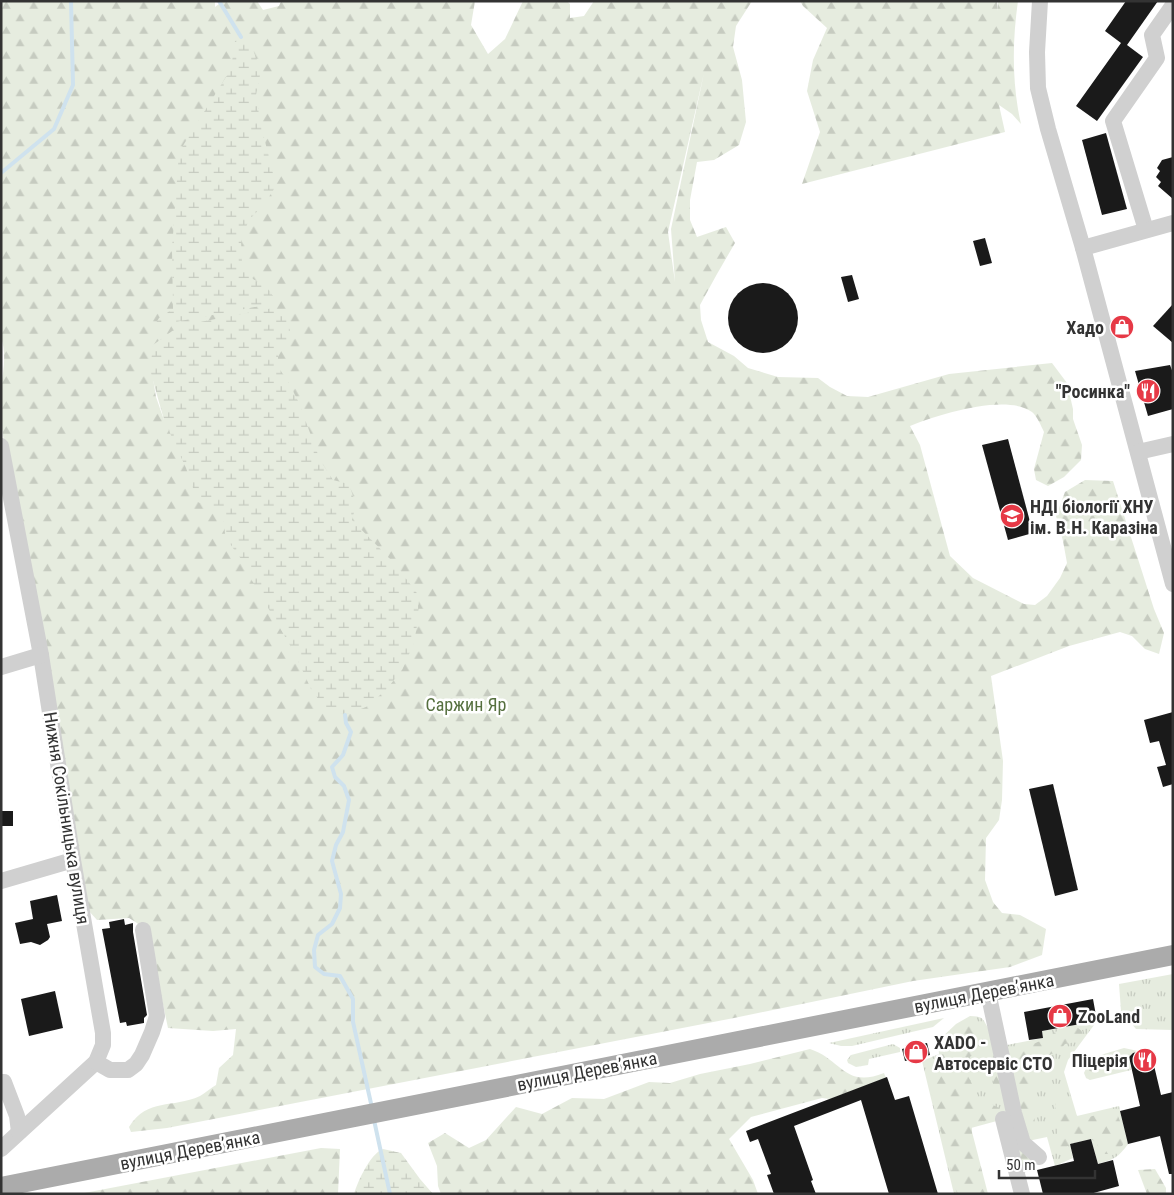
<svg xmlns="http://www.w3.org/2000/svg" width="1174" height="1195" viewBox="0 0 1174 1195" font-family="'Roboto Condensed',sans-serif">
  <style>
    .grass { fill: url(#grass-tufts) }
    .forest { fill: url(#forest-firs); fill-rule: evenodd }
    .wetland { fill: url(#wetland-marsh) }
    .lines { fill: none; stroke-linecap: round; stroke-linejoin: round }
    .stream { stroke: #cfe2ee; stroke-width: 4 }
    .building { fill: #1a1a1a }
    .minor { stroke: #d0d0d0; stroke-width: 16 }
    .major { stroke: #ababab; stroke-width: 20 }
    .labels { text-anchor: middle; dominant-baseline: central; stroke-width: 5; stroke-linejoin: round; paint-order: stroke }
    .poi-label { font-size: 18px; font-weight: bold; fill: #333; stroke: #fff; text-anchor: end }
    .park-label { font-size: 18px; fill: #56703f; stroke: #fff }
    .street-label { font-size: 18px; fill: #333; stroke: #fff }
  </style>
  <defs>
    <pattern id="grass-tufts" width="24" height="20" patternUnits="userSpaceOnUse" patternTransform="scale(1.25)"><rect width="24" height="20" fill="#e6ecdf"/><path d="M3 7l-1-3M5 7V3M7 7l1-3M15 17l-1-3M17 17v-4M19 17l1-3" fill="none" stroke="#c6cbc0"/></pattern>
    <pattern id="forest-firs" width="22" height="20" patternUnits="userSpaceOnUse" patternTransform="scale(1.25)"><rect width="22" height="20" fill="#e6ecdf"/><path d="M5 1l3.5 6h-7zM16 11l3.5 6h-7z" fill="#c6cbc0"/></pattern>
    <pattern id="wetland-marsh" width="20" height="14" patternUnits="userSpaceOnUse" patternTransform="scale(1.25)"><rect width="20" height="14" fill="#e6ecdf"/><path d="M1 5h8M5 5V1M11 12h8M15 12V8" fill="none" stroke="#c6cbc0"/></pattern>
  </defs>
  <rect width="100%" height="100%" fill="#fff"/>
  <!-- grass -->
  <g class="grass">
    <polygon points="1173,974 1173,1030 1136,1029 1121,1011 1119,984"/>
    <path d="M970 1016C987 1016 982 1022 991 1031 996 1036 1001 1041 1007 1045L1043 1038 1042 1031 1097 1021 1068 1060 1064 1072 1077 1116 1119 1106 1128 1144C1118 1158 1114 1159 1098 1164L1091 1139 1070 1144 1073 1158 1055 1166 1047 1137 1028 1141 1032 1169 1018 1176 1004 1119 971 1128 988 1194H954L922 1061 939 1054 938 1041 956 1024Z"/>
    <polygon points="944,1018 933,1027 852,1046 841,1046 829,1043"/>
    <polygon points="893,1044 900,1048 900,1052 869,1059 868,1065 856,1067 848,1063 847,1060 851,1055"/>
    <path d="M1124 1048 1138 1051 1133 1053 1129 1057 1131 1070 1090 1080 1086 1078 1084 1073C1092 1054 1106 1054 1124 1048Z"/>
  </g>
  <!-- forest -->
  <g class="forest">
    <path d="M1 1H215V7L223 1H257L263 10 279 6 281 1H475L471 25 488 54 505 39 523 1H567L570 4V18L584 16 594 1H752L736 26 733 47 742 80 746 122 739 145 714 160 697 162 690 200V220L697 237 726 227 735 243 717 274 700 305 701 320 708 342 734 356 748 368 778 377 818 378 830 387 847 396 868 397 949 374 1052 363 1067 383 1073 409V419L1082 445 1081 460 1064 477 1048 486 1036 480 1034 469 1044 432C1041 426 1037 416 1032 412 1006 393 937 415 910 426L920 445 950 556 973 578 1024 604 1035 605 1047 596 1060 578 1067 563 1063 541 1056 516 1065 492 1085 480 1113 481 1154 609 1164 633 1159 654 1145 649 1132 636 1120 632 1069 646 991 676 1003 761 1002 800 999 820 986 838 985 880 993 902 1002 913 1020 915 1046 929 1042 955 1010 967 913 981 734 1018 167 1128 131 1132 129 1127C148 1097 172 1109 200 1096 205 1093 211 1088 216 1085L219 1068 233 1055 236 1029 213 1031 168 1028 150 943 137 923 129 918 97 920 88 910 7 454C1 432 0 410 1 388 3 373 7 353 1 338ZM704 73 671 229 675 282 668 232ZM155 344 164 420 156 397 151 366Z"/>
    <path d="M800 1H997V11L998 1H1018C1012 42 1012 85 1021 124L1012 114 999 105 1005 132 802 184 820 132 807 91 813 60 827 28 803 6Z"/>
    <path d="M977 1021 981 1025 985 1045C1000 1054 1022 1049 1038 1042 1046 1039 1053 1032 1062 1029 1067 1028 1073 1028 1078 1028L1083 1032 1082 1038 1076 1042 1065 1044 1057 1053 1051 1054 1037 1069 1029 1086 1036 1128 1026 1142 1031 1161 1028 1169 1023 1171 1004 1094C991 1086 990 1074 987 1060L978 1054 959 1060V1067L966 1072 979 1098 999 1108 1001 1116 995 1119 972 1123V1139L987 1194H957L931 1092 929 1080 938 1060 966 1025Z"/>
    <path d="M810 1049C841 1059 845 1089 884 1073L886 1078 830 1099 822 1098 751 1117 729 1139 753 1180 758 1194H441L438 1186 437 1166 428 1143 445 1133 469 1148 486 1140 516 1107 542 1114 572 1098 604 1099 649 1082 670 1083 700 1074 750 1064Z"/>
    <path d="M1116 1055 1117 1068C1111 1076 1095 1079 1088 1069 1096 1059 1104 1056 1116 1055Z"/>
    <path d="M1058 1097H1065L1074 1113 1081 1119 1104 1113 1118 1116C1122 1126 1125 1135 1123 1145L1112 1154H1102L1096 1142 1089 1138 1072 1143 1061 1151C1054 1136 1059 1121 1055 1106Z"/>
    <polygon points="321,1148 340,1149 338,1194 79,1194"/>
    <polygon points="1155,1169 1166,1188 1166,1194 1147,1194 1138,1170"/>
  </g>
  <!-- wetland -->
  <g class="wetland">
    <polygon points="241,37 253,50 261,70 256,95 260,121 276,186 265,203 249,220 241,239 242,263 253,279 267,287 273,296 271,304 154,326 159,318 173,309 172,249 179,152 231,69 235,41"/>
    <polygon points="273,308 288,312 291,340 278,344 278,367 288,381 299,403 320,460 333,480 349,484 356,505 352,520 396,565 419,596 418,619 414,643 402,670 386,690 366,707 345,715 324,707 311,689 294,652 251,579 249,568 237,554 229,542 225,534 224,522 213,509 198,502 186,468 164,420 150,370 153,345 179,326"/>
    <path d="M383 1149 401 1153 420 1179 433 1194H354C358 1181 370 1154 383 1149Z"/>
  </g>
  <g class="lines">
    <!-- stream -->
    <g class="stream">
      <polyline points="219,1 241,37"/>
      <polyline points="1,173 54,129 73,85 71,1"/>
      <polyline points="345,715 346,723 351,732 343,755 332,767 335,777 344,786 349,800 343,832 336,845 332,861 341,894 340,908 332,924 318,935 314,950 315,967 324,974 340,976 353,999 353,1022 372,1108"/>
      <polyline points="374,1120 390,1194"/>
    </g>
  </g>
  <!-- building -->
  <g class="building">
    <polygon points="1126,1 1158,1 1127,45 1143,57 1097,121 1076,106 1121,43 1105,31"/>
    <polygon points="1106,133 1127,209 1102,215 1082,140"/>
    <polygon points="1173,157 1173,199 1158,186 1161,182 1156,177 1160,171 1157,168 1162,160"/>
    <polygon points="985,238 992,263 980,266 973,241"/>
    <polygon points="852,275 859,299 848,302 841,277"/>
    <circle cx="763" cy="318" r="35"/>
    <polygon points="1173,304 1173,343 1153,326"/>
    <polygon points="1170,365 1173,373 1173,409 1148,416 1135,371"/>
    <polygon points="1008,439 1033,533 1008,540 982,445"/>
    <polygon points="1173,712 1173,784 1163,787 1157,767 1166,765 1159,741 1150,743 1144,720"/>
    <polygon points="1053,784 1078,890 1055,896 1029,789"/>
    <rect x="1" y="811" width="12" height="15"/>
    <polygon points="57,895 62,921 47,924 50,937 48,940 40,945 31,942 20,944 15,923 33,919 30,901"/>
    <polygon points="124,919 125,925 133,923 133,932 147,1015 144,1018 144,1023 127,1026 126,1022 120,1023 102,929 110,928 109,922"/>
    <polygon points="55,991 63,1028 29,1036 21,999"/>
    <polygon points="1093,999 1097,1021 1042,1031 1043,1038 1029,1040 1024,1012"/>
    <polygon points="927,1043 930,1055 905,1061 902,1049"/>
    <polygon points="1147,1049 1149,1058 1152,1057 1161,1095 1173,1092 1173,1174 1169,1174 1160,1136 1128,1144 1120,1111 1140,1106 1129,1057 1133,1053"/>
    <polygon points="887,1077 895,1100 909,1096 938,1194 889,1194 861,1100 794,1126 813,1180 811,1181 816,1194 774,1194 767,1175 771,1174 758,1139 750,1142 746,1131"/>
    <polygon points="1091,1139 1098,1164 1113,1160 1119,1186 1090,1194 1043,1194 1037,1170 1074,1161 1070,1144"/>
  </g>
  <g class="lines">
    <!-- minor -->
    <g class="minor">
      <polyline points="1040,1 1037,52 1038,88 1048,129 1083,248 1173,584"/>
      <polyline points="1146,230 1113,121 1157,58 1152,35 1173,5"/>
      <polyline points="1083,248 1173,223"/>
      <polyline points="1,446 41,655 73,860 103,1033 103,1045 96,1062 1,1149"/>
      <polyline points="1138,452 1173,444"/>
      <polyline points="1,667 41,655"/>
      <polyline points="1,881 73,860"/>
      <polyline points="988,992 1014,1113 1023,1143 1039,1157"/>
      <polyline points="96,1062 110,1070 128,1070 136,1064 142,1055 152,1032 157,1016 143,930"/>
      <polyline points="1,1082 4,1082 17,1116 19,1132"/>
      <polyline points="1003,1119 1022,1194"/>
    </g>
    <!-- major -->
    <polyline class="major" points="1,1187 1173,955"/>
  </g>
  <!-- icons -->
  <defs>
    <g id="shop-disc" transform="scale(1.25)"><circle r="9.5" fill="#e63946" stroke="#fff"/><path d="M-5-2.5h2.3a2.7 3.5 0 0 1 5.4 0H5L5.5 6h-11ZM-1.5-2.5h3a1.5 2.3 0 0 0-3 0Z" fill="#fff"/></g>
    <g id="restaurant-disc" transform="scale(1.25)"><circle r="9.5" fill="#e63946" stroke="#fff"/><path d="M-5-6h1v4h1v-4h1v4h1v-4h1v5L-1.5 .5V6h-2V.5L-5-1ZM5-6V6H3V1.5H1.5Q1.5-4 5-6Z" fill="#fff"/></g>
    <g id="university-disc" transform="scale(1.25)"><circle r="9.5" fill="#e63946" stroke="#fff"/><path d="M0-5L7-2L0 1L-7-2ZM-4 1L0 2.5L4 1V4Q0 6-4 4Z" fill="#fff"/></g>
  </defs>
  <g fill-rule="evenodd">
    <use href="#shop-disc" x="1122" y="327"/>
    <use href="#restaurant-disc" x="1148" y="391"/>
    <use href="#university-disc" x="1012" y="516"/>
    <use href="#shop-disc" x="1060" y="1016"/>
    <use href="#shop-disc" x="916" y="1052"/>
    <use href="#restaurant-disc" x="1145" y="1060"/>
  </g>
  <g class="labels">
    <!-- poi labels -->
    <g class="poi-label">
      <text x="1104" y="327">Хадо</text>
      <text x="1130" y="391">"Росинка"</text>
      <text x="1030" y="506" text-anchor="start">НДІ біології ХНУ<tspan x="1030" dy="21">ім. В.Н. Каразіна</tspan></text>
      <text x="1078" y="1016" text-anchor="start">ZooLand</text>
      <text x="934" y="1042" text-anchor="start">XADO -<tspan x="934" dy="21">Автосервіс СТО</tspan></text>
      <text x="1128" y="1060">Піцерія</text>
    </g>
    <!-- park labels -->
    <g class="park-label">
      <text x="466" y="704">Саржин Яр</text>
    </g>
    <!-- street labels -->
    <g class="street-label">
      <text transform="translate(67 818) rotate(81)">Нижня Сокільницька вулиця</text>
      <text transform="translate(984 993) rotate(-11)">вулиця Дерев’янка</text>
      <text transform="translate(587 1071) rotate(-11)">вулиця Дерев’янка</text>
      <text transform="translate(190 1150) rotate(-11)">вулиця Дерев’янка</text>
    </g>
  </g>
  <!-- border -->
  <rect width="1174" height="1195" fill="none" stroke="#333333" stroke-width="5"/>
  <!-- scale -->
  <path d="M999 1170v8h96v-8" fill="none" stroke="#333333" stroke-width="2.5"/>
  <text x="1006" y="1170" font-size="15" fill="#333333" stroke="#ffffff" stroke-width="4" paint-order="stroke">50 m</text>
</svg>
